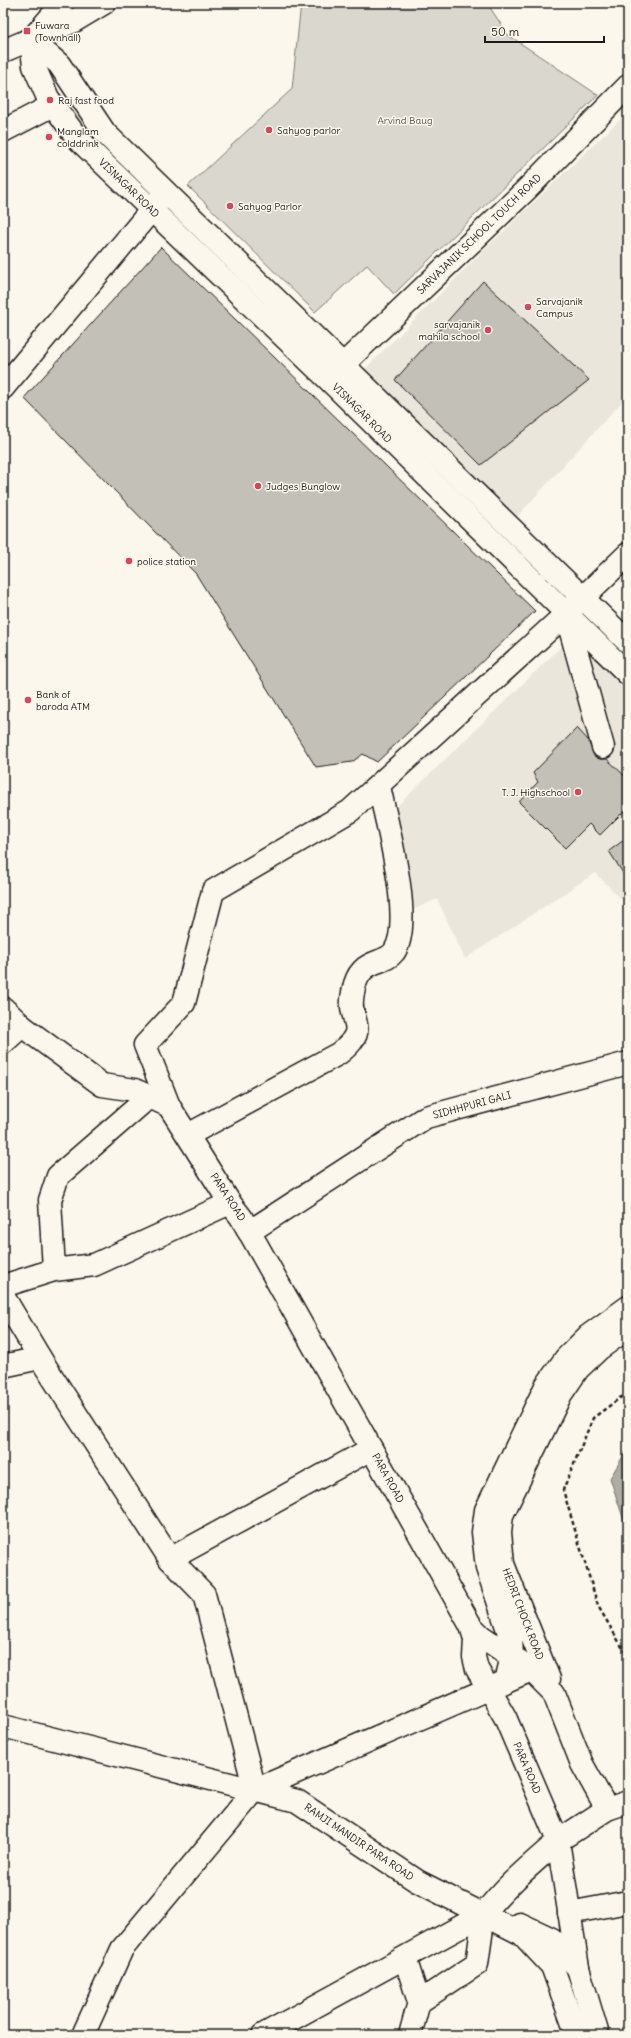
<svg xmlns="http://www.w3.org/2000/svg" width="631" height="2038" viewBox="0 0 631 2038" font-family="Delius,sans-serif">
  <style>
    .built { fill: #eae6dc }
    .green { fill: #dad7ce; stroke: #7b7a75 }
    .water { fill: #afaca5; stroke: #74726e }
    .building { fill: #c3c0b8; stroke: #1c1c1c }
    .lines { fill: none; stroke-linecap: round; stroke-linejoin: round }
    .minor-casing { stroke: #1c1c1c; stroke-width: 25 }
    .major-casing { stroke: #1c1c1c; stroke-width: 25 }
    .path { stroke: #1c1c1c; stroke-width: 2.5; stroke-dasharray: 4 3; stroke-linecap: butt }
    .minor { stroke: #fbf7ec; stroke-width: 22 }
    .major { stroke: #fbf7ec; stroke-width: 22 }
    .poi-dot { fill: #d1495b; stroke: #fbf7ec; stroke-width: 1.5 }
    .labels { text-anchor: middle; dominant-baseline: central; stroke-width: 3; stroke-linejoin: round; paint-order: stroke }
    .poi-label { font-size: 10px; fill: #1c1c1c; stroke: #fbf7ec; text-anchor: start }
    .park-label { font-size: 10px; fill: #555451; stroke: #fbf7ec }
    .street-label { font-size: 10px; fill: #1c1c1c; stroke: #fbf7ec }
  </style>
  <rect width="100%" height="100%" fill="#fbf7ec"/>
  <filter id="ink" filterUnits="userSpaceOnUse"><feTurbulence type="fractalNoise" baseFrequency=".025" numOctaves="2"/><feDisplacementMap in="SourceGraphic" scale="8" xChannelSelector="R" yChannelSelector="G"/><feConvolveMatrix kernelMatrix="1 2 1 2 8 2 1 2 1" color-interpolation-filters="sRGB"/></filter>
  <g filter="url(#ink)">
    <!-- built -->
    <g class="built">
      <polygon points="628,112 628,395 516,518 365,369 489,245"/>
      <polygon points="572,636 628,689 628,896 622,900 595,873 465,959 437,899 406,913 385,818"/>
    </g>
    <!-- green -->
    <polygon class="green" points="301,3 487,3 508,35 598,95 394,294 367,265 315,312 188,186 292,89"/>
    <!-- water -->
    <polygon class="water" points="628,1448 628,1533 610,1478"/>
    <!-- building -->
    <g class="building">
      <polygon points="161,247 535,611 377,762 363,754 352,762 316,767 196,574 24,398"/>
      <polygon points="483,281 589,380 481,465 395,380"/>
      <polygon points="577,728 588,740 594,756 600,759 607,759 628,779 628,807 600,835 589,824 565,848 519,802 538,782 533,773"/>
      <polygon points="628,837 628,881 609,851"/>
    </g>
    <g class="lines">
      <!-- minor casing -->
      <g class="minor-casing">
        <g id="minor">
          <polyline points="3,131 53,105"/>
          <polyline points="330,377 527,189 628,86"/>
          <polyline points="3,388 163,196"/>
          <polyline points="566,614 603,747"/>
          <polyline points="3,1043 22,1026"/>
          <polyline points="169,1106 145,1045 184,1003 213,891 350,811 566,614 628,554"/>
          <path d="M188 1135 338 1054C343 1050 350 1045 353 1039 361 1029 353 1018 352 1007 351 998 353 992 355 984 363 958 384 965 394 952 415 922 386 822 379 786"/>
          <polyline points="249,1232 426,1117 628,1063"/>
          <polyline points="54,1270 50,1200 58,1176 149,1097"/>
          <polyline points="3,1286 54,1270 94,1265 230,1203"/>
          <polyline points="3,1296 40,1358 170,1559 204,1594 255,1790"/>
          <polyline points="3,1366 40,1358"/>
          <polyline points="170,1559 371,1449"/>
          <polyline points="508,1673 512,1656 511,1639 487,1568 483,1532 486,1510 546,1386 566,1358 588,1336 628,1307"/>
          <polyline points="549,1679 503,1564 500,1532 502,1515 561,1394 578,1369 599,1349 628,1328"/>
          <polyline points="3,1726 297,1801 417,1881 522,1934 552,1966 577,2035"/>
          <polyline points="607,1809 628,1802"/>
          <polyline points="569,1913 628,1902"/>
          <polyline points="520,1924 552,1939 578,1968"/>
          <polyline points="405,1958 419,2002"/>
          <polyline points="83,2035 122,1949 255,1790 543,1665"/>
          <polyline points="263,2035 484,1914"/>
          <path d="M410 2035 419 2002 477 1964 484 1914C505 1886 532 1864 558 1841"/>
        </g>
      </g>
      <!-- major casing -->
      <g class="major-casing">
        <g id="major">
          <polyline points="36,34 63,3"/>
          <polyline points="31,40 34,66 48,98 78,139 328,379 628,674"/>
          <polyline points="31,40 59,64 105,133 628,642"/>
          <polyline points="3,51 74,21 104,3"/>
          <polyline points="3,1008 22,1026 102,1085 135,1090 169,1106 230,1203 241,1217 471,1626 475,1639 474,1657 477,1669 505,1717 558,1841 578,1968 598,2035"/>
          <polyline points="471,1626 481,1636 531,1670 554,1693 582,1764 607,1809 558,1841"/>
        </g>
      </g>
      <!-- path -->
      <polyline class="path" points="628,1392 593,1418 563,1490 598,1606 628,1657"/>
      <!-- minor -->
      <use href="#minor" class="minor"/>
      <!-- major -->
      <use href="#major" class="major"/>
    </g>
  </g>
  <!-- markers -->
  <g class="poi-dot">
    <rect x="23" y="27" width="8" height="8" rx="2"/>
    <circle cx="50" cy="100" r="4"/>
    <circle cx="269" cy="130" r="4"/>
    <circle cx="49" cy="137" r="4"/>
    <circle cx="230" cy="206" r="4"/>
    <circle cx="528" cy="307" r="4"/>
    <circle cx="488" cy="330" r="4"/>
    <circle cx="258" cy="486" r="4"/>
    <circle cx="129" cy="561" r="4"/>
    <circle cx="28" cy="700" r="4"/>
    <circle cx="578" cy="792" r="4"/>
  </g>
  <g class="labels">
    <!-- poi labels -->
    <g class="poi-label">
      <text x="35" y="25">Fuwara<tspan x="35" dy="12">(Townhall)</tspan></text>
      <text x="58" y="100">Raj fast food</text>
      <text x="277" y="130">Sahyog parlor</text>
      <text x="57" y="131">Manglam<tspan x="57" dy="12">colddrink</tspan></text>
      <text x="238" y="206">Sahyog Parlor</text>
      <text x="536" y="301">Sarvajanik<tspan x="536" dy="12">Campus</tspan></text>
      <text x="480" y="324" text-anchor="end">sarvajanik<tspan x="480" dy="12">mahila school</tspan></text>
      <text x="266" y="486">Judges Bunglow</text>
      <text x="137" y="561">police station</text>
      <text x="36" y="694">Bank of<tspan x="36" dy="12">baroda ATM</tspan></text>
      <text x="570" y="792" text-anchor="end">T. J. Highschool</text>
    </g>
    <!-- park labels -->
    <g class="park-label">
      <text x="405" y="120">Arvind Baug</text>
    </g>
    <!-- street labels -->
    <g class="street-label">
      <text transform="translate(129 188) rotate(44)">VISNAGAR ROAD</text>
      <text transform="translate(479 234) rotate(-44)">SARVAJANIK SCHOOL TOUCH ROAD</text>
      <text transform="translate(362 413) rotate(45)">VISNAGAR ROAD</text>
      <text transform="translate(472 1105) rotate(-15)">SIDHHPURI GALI</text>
      <text transform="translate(228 1197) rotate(57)">PARA ROAD</text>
      <text transform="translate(388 1478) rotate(61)">PARA ROAD</text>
      <text transform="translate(523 1614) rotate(69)">HEDRI CHOCK ROAD</text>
      <text transform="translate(527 1768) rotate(67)">PARA ROAD</text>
      <text transform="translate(359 1842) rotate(34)">RAMJI MANDIR PARA ROAD</text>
    </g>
  </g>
  <!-- margin -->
  <rect width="631" height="2038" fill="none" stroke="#fbf7ec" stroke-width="16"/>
  <rect x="8" y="8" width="615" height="2022" fill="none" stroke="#1c1c1c" stroke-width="1.5" filter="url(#ink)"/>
  <!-- scale -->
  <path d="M485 36v6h119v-6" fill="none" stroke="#1c1c1c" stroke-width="2"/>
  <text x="491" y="36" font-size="12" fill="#1c1c1c" stroke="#fbf7ec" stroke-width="3" paint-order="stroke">50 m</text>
</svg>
